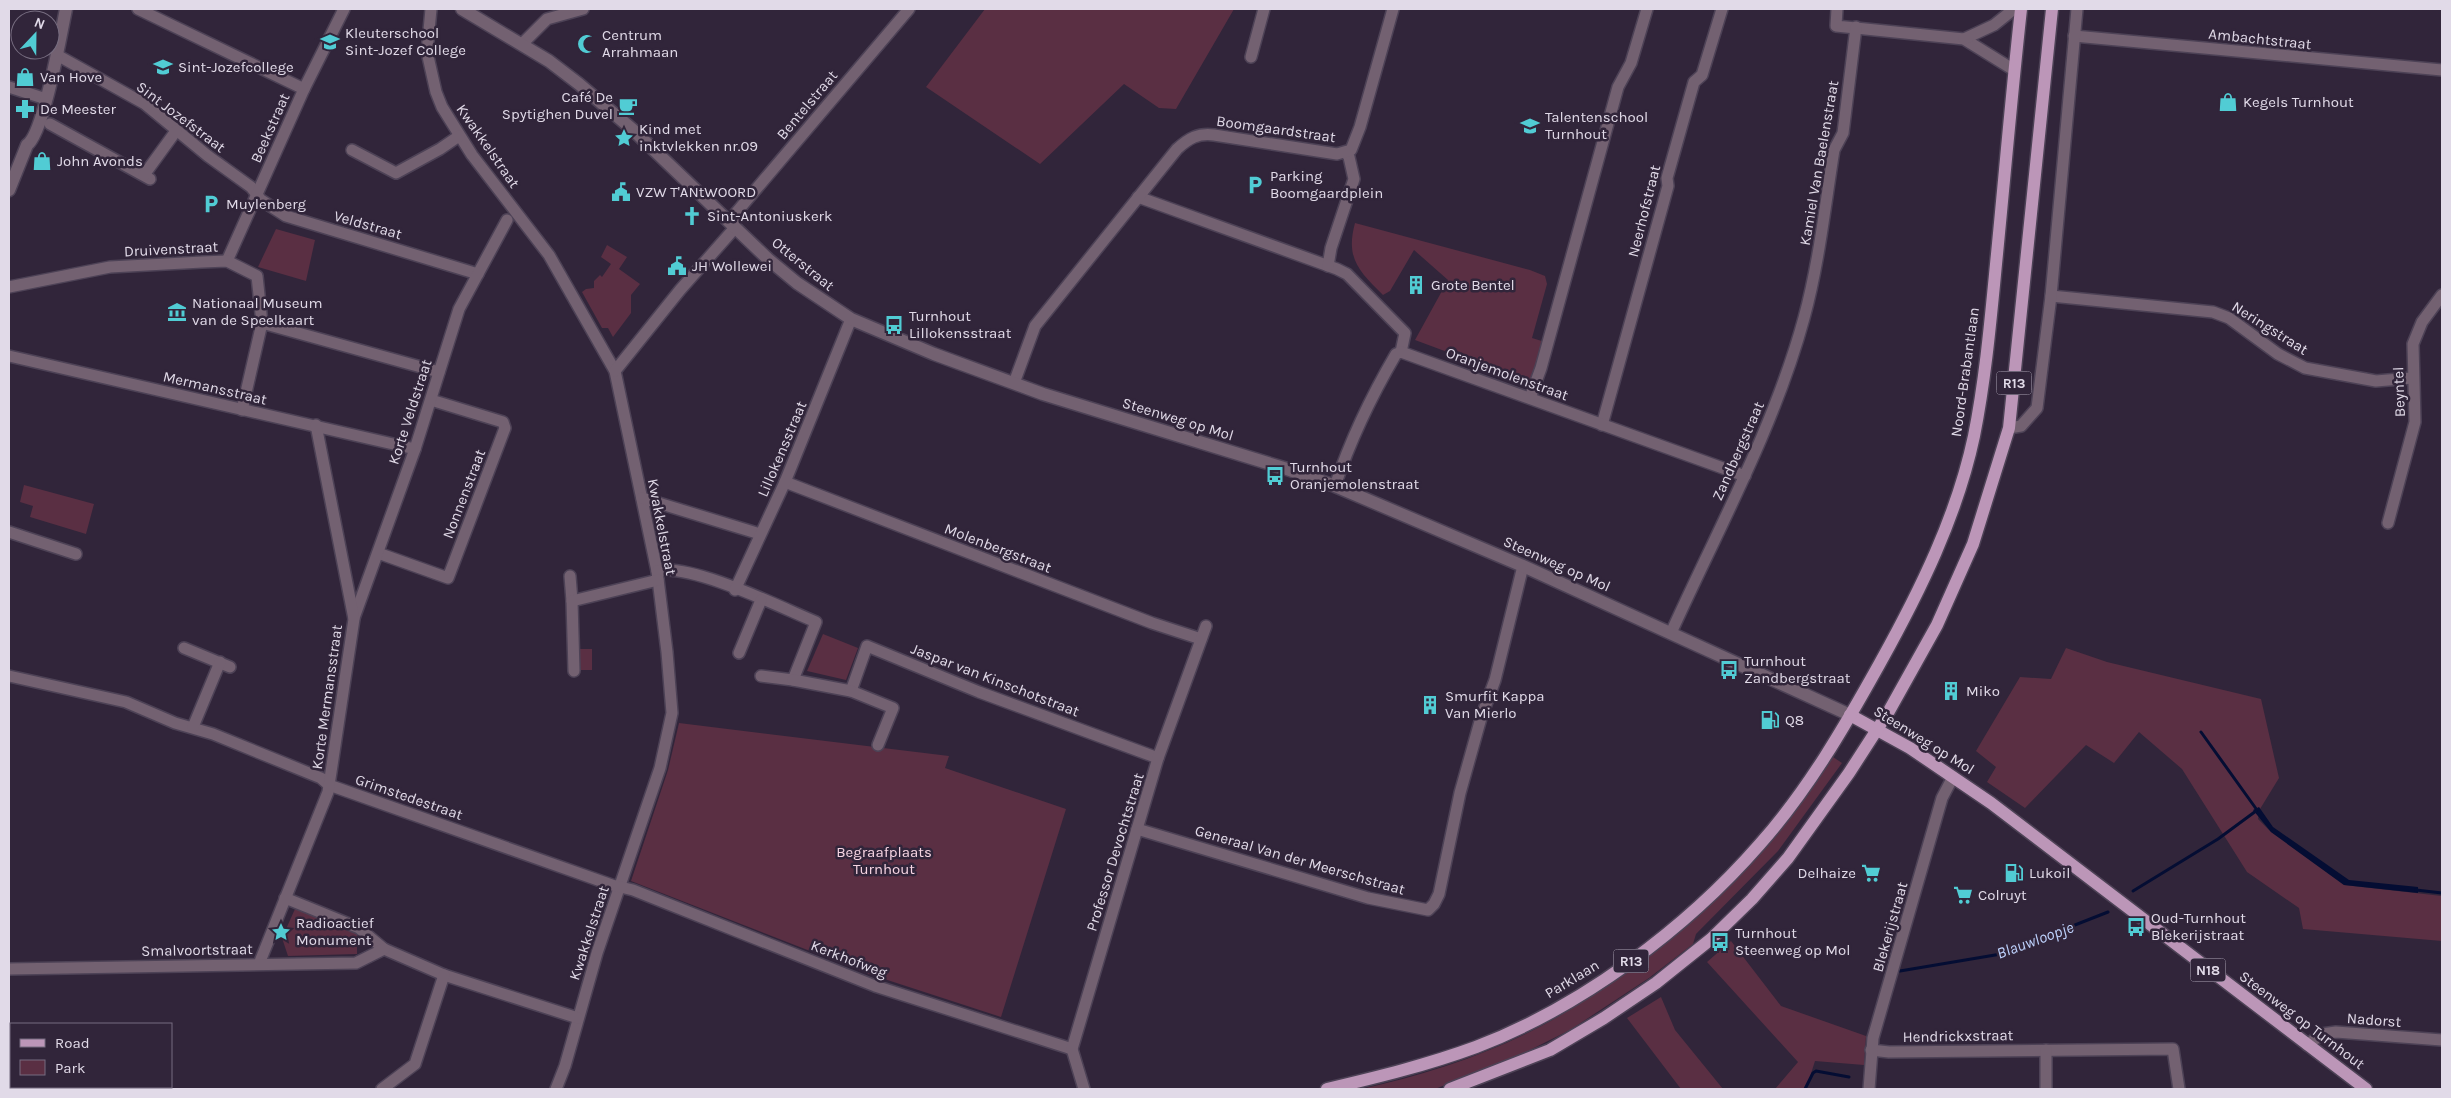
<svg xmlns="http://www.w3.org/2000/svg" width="2451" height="1098" viewBox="0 0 2451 1098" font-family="Karla,sans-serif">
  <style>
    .green { fill: #5a2f43 }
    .water { fill: #040d33 }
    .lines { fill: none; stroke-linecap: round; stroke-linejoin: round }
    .stream { stroke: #040d33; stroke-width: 3 }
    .minor-casing { stroke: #4d4256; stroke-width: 14 }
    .tertiary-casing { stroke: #4d4256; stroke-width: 15 }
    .primary-casing { stroke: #4d4256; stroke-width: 15 }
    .minor { stroke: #736171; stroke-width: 11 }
    .tertiary { stroke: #736171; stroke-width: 12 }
    .primary { stroke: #bc96b8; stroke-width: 12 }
    .labels { text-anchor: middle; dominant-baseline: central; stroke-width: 5; stroke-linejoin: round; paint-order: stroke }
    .shield { fill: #31253a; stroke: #aca4b4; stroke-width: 1 }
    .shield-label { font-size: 14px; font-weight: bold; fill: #e1dae8 }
    .poi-label { font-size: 15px; fill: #e1dae8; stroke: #31253a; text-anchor: start }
    .street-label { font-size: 15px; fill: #e1dae8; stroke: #31253a }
    .park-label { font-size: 15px; fill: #f7d5e3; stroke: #31253a }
    .water-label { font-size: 16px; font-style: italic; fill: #bed2fd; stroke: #31253a }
  </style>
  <rect width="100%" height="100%" fill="#31253a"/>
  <!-- green -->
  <g class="green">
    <polygon points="985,9 1234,9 1176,109 1159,108 1124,84 1040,164 926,87"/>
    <path d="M1355 223 1530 270 1545 276 1547 284 1532 338 1545 342 1531 383 1415 340 1448 280 1414 250 1390 291 1383 295C1360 272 1345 259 1355 223Z"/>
    <polygon points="276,229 315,240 306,281 258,267"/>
    <polygon points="607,245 627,257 619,269 640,284 631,295 631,313 613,337 608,328 602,328 582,292 586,289 594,288 594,281 600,275 602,277 611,264 601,257"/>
    <polygon points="24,485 94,504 86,534 30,517 33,506 20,502"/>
    <polygon points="823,634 858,648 846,680 807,671"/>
    <polygon points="2066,648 2107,662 2261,699 2279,778 2260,809 2258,819 2271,832 2344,885 2442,896 2442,941 2303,929 2299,908 2247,872 2182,769 2139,732 2114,763 2086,745 2025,808 1987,782 1996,767 1976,751 2020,677 2051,679"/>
    <rect x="578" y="649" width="14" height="21"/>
    <polygon points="679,723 949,756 945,768 1066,809 1001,1017 869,974 631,881 668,770"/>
    <path d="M1833 757 1842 763 1778 851 1696 934 1693 944 1649 978 1570 1030 1516 1057 1435 1089H1362C1438 1072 1518 1045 1583 1001 1602 987 1621 972 1641 958 1660 944 1681 931 1698 915 1750 869 1792 813 1833 757Z"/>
    <polygon points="295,909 357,934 357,954 288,956 282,938"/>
    <polygon points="1731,941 1781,1006 1866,1036 1864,1065 1815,1061 1806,1089 1775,1089 1798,1062 1707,962"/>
    <polygon points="1661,997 1675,1030 1723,1089 1681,1089 1627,1018"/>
  </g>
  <!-- water -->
  <polygon class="water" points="2259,807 2273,827 2349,880 2418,887 2418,893 2344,885 2271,832 2253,810"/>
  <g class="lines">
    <!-- stream -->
    <g class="stream">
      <polyline points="2201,732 2257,810"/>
      <polyline points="2416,890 2442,893"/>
      <polyline points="2133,891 2218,839 2256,811"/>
      <polyline points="1900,971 2001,954 2108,912"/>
      <polyline points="1805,1089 1813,1073 1816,1071 1849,1077"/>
    </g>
    <!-- minor casing -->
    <g class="minor-casing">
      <g id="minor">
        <polyline points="138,9 304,89"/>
        <polyline points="431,9 427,52 436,92 442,107 472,155 549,255 615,371 657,571 667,652 672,713 660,768 597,953 565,1066 556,1089"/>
        <polyline points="1837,9 1836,26 1964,39 2014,70"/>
        <polyline points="2074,36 2442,70"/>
        <polyline points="1964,39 1994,25 2014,9"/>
        <polyline points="522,44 547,19 583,9"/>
        <polyline points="57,55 145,104 208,156 251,187 261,200 286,216 478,274"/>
        <polyline points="1251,57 1264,9"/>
        <polyline points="9,87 46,99"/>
        <polyline points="50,124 150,179"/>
        <polyline points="352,150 396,173 440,149 459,136"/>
        <polyline points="144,175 176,131"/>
        <polyline points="1138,197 1337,269 1347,274 1405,333 1401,352"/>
        <polyline points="227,261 304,89 344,9"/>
        <polyline points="1328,266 1331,248 1354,179 1349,157 1346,153"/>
        <polyline points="9,287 110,267 202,262 227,261 257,276 262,323 242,410"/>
        <polyline points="2051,296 2213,312 2229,318 2278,354 2305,368 2376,381 2412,378"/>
        <polyline points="262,323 439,372"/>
        <polyline points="9,356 415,449"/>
        <polyline points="615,371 680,290 733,230 735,214 909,9"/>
        <path d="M1014 383 1035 326 1177 149C1189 138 1198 133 1214 135L1337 154 1351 150 1360 127 1393 9"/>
        <polyline points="1530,398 1541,368 1618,87 1631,63 1647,9"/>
        <polyline points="1602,425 1668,186 1667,178 1694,82 1702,75 1722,9"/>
        <polyline points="2009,428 2021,426 2037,408 2051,296 2077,9"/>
        <polyline points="785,482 1152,623 1201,639"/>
        <path d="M1335 486C1350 441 1372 395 1396 354L1401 352 1745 476"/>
        <polyline points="642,498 760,534"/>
        <polyline points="2388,523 2415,422 2413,344 2422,322 2442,295"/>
        <polyline points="9,532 76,554"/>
        <polyline points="378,553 448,578 505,428 503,422 431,400"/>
        <path d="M657 571C691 563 780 607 816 622L793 680 761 676"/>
        <polyline points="570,576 572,601"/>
        <polyline points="735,590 785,482 851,319"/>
        <polyline points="354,618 415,449 459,309 507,220"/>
        <path d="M1671 633C1718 529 1774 428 1804 318 1819 263 1825 206 1834 150L1843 133 1856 27"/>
        <polyline points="184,648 230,667"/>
        <polyline points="739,653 761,600"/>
        <polyline points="574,671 572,601 658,580"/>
        <polyline points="9,676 126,702 175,723 213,734 321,778 329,785 612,885 633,890 875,986 1072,1049"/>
        <polyline points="793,680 851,691 867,646 979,692 1158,758"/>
        <polyline points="851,691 893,708 878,745"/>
        <polyline points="193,727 220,662"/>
        <polyline points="1137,829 1368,898 1428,910 1434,904 1439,894 1460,793 1481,718 1495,680 1523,566"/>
        <polyline points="285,898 359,928 384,949 444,975 578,1018"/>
        <polyline points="259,964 328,792 354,619 316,425"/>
        <polyline points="9,969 356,963 384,949"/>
        <polyline points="2307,1045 2322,1034 2336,1032 2442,1040"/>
        <polyline points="1871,1050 1889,1052 2173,1049 2179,1089"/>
        <polyline points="382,1089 415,1064 444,975"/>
        <polyline points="1084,1089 1072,1049 1158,758 1206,626"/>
        <polyline points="1869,1089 1873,1038 1942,798 1953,777"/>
        <polyline points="2046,1089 2046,1050"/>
      </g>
    </g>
    <!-- tertiary casing -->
    <g class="tertiary-casing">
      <g id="tertiary">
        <polyline points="462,9 549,61 579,84 632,129 768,259 797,283 851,319 934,354 1043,394 1287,469 1335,486 1523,566 1850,715"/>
        <path d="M9 190 27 145C44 133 61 33 66 9"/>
      </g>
    </g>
    <!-- primary casing -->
    <g class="primary-casing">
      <g id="primary">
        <polyline points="1850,715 1910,748 1991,803 2366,1089"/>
        <path d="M1327 1089C1378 1077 1427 1065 1476 1047 1581 1007 1686 929 1760 844 1808 790 1845 726 1880 663 1920 591 1957 516 1974 436 1986 376 1991 315 1997 254 2005 172 2012 90 2021 9"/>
        <polyline points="1450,1089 1550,1050 1604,1018 1656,983 1711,939 1752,899 1788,858 1849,773 1889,711 1937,625 1973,544 2009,428 2052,9"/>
      </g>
    </g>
    <!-- minor -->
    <use href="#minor" class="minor"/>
    <!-- tertiary -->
    <use href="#tertiary" class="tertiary"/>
    <!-- primary -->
    <use href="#primary" class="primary"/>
  </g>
  <!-- icons -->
  <defs>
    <g id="school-bare" transform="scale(1.5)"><path d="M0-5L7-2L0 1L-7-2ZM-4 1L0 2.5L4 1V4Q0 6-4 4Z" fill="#51ccd4" stroke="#31253a" stroke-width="2.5" paint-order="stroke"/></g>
    <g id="mosque-bare" transform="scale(1.5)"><path d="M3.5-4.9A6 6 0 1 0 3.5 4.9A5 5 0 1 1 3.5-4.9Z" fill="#51ccd4" stroke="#31253a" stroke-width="2.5" paint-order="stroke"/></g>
    <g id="shop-bare" transform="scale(1.5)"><path d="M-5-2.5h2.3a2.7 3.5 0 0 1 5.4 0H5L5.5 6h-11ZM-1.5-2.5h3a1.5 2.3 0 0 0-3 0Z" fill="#51ccd4" stroke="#31253a" stroke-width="2.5" paint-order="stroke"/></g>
    <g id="cafe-bare" transform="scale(1.5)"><path d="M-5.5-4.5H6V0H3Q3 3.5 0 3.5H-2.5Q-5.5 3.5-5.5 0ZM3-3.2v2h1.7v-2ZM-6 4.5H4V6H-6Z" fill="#51ccd4" stroke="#31253a" stroke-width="2.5" paint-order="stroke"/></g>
    <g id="pharmacy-bare" transform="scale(1.5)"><path d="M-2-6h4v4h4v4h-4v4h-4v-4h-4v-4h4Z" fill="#51ccd4" stroke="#31253a" stroke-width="2.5" paint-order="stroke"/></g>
    <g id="sight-bare" transform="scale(1.5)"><path d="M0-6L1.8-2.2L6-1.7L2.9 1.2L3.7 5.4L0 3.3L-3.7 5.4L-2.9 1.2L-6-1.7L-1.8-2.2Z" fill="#51ccd4" stroke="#31253a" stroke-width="2.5" paint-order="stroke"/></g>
    <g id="parking-bare" transform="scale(1.5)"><path d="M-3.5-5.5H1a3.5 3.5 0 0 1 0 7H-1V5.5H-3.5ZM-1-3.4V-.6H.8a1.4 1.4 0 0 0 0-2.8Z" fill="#51ccd4" stroke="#31253a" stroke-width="2.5" paint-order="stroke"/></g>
    <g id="civic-bare" transform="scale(1.5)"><path d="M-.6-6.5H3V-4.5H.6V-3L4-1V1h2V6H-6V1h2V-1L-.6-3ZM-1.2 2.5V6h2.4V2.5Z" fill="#51ccd4" stroke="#31253a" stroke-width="2.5" paint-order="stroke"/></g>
    <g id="church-bare" transform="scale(1.5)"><path d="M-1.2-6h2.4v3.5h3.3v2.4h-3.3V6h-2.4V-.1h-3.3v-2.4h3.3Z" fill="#51ccd4" stroke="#31253a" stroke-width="2.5" paint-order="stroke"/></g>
    <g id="building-bare" transform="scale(1.5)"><path d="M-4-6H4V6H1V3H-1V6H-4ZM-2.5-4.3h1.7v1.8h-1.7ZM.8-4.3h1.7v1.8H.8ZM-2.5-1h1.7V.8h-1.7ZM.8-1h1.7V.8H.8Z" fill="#51ccd4" stroke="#31253a" stroke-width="2.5" paint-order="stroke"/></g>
    <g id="museum-bare" transform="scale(1.5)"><path d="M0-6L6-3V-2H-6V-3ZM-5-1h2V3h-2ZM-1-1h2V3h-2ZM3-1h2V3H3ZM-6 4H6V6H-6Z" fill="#51ccd4" stroke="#31253a" stroke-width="2.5" paint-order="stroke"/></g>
    <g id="bus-bare" transform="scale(1.5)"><path d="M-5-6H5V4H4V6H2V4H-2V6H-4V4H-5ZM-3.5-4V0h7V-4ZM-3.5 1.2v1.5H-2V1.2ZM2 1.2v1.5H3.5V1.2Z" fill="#51ccd4" stroke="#31253a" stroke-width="2.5" paint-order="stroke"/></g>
    <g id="fuel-bare" transform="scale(1.5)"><path d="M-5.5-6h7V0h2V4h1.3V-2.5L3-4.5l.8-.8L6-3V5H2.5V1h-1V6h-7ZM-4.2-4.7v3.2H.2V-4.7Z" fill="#51ccd4" stroke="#31253a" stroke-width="2.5" paint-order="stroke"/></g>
    <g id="supermarket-bare" transform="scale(1.5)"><path d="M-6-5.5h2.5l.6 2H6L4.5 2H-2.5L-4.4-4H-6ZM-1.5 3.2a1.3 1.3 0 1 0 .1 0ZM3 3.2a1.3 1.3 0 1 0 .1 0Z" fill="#51ccd4" stroke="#31253a" stroke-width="2.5" paint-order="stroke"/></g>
  </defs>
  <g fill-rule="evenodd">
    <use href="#school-bare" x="330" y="42"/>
    <use href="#mosque-bare" x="587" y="44"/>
    <use href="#school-bare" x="163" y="67"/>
    <use href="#shop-bare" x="25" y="77"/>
    <use href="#shop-bare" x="2228" y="102"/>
    <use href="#cafe-bare" x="628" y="106"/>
    <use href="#pharmacy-bare" x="25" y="109"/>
    <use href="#school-bare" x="1530" y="126"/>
    <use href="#sight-bare" x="624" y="138"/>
    <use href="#shop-bare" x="42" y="161"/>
    <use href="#parking-bare" x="1255" y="185"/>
    <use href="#civic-bare" x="621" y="192"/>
    <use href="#parking-bare" x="211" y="204"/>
    <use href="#church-bare" x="692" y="216"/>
    <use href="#civic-bare" x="677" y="266"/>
    <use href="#building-bare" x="1416" y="285"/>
    <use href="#museum-bare" x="177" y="312"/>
    <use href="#bus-bare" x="894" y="325"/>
    <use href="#bus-bare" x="1275" y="476"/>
    <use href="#bus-bare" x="1729" y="670"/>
    <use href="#building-bare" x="1951" y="691"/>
    <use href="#building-bare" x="1430" y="705"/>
    <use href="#fuel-bare" x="1770" y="720"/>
    <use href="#supermarket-bare" x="1871" y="873"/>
    <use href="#fuel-bare" x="2014" y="873"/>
    <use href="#supermarket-bare" x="1963" y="895"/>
    <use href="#bus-bare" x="2136" y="927"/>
    <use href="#sight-bare" x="281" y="932"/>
    <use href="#bus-bare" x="1720" y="942"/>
  </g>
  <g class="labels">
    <!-- shield labels -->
    <g class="shield">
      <rect x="1996.5" y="371.5" width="35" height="23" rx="4"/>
      <rect x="1613.5" y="949.5" width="35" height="23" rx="4"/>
      <rect x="2190.5" y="958.5" width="35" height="23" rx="4"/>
    </g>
    <g class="shield-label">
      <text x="2014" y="383">R13</text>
      <text x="1631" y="961">R13</text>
      <text x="2208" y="970">N18</text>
    </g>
    <!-- poi labels -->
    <g class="poi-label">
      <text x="345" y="33">Kleuterschool<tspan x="345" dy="17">Sint-Jozef College</tspan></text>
      <text x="602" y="35">Centrum<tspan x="602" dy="17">Arrahmaan</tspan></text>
      <text x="178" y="67">Sint-Jozefcollege</text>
      <text x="40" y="77">Van Hove</text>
      <text x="613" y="97" text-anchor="end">Café De<tspan x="613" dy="17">Spytighen Duvel</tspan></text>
      <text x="2243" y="102">Kegels Turnhout</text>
      <text x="40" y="109">De Meester</text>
      <text x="1545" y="117">Talentenschool<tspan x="1545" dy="17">Turnhout</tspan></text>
      <text x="639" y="129">Kind met<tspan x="639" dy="17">inktvlekken nr.09</tspan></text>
      <text x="57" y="161">John Avonds</text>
      <text x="1270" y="176">Parking<tspan x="1270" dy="17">Boomgaardplein</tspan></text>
      <text x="636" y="192">VZW T'ANtWOORD</text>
      <text x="226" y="204">Muylenberg</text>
      <text x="707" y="216">Sint-Antoniuskerk</text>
      <text x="692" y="266">JH Wollewei</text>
      <text x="1431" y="285">Grote Bentel</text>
      <text x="192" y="303">Nationaal Museum<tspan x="192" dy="17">van de Speelkaart</tspan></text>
      <text x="909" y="316">Turnhout<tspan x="909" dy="17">Lillokensstraat</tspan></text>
      <text x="1290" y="467">Turnhout<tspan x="1290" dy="17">Oranjemolenstraat</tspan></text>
      <text x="1744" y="661">Turnhout<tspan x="1744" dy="17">Zandbergstraat</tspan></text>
      <text x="1966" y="691">Miko</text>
      <text x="1445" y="696">Smurfit Kappa<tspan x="1445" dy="17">Van Mierlo</tspan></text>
      <text x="1785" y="720">Q8</text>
      <text x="1856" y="873" text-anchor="end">Delhaize</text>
      <text x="2029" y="873">Lukoil</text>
      <text x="1978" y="895">Colruyt</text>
      <text x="2151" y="918">Oud-Turnhout<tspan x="2151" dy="17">Blekerijstraat</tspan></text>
      <text x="296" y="923">Radioactief<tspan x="296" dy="17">Monument</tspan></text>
      <text x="1735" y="933">Turnhout<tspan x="1735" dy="17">Steenweg op Mol</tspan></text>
    </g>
    <!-- street labels -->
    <g class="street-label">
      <text transform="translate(2260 39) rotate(6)">Ambachtstraat</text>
      <text transform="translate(807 105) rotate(-50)">Bentelstraat</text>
      <text transform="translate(181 117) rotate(37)">Sint Jozefstraat</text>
      <text transform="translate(270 128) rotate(-66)">Beekstraat</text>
      <text transform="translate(1276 129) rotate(8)">Boomgaardstraat</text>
      <text transform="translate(488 146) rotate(55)">Kwakkelstraat</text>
      <text transform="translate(1819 163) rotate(-80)">Kamiel Van Baelenstraat</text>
      <text transform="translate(1644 211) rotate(-76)">Neerhofstraat</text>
      <text transform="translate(368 225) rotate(16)">Veldstraat</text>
      <text transform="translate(171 249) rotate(-3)">Druivenstraat</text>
      <text transform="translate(803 264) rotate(39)">Otterstraat</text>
      <text transform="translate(2270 328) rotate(32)">Neringstraat</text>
      <text transform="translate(1965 372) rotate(-82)">Noord-Brabantlaan</text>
      <text transform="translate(1507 374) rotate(20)">Oranjemolenstraat</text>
      <text transform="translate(215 388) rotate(13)">Mermansstraat</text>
      <text transform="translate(2399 392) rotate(-92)">Beyntel</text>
      <text transform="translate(410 412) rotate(-72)">Korte Veldstraat</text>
      <text transform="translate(1178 419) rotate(17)">Steenweg op Mol</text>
      <text transform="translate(782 449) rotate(-67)">Lillokensstraat</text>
      <text transform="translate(1738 451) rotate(-66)">Zandbergstraat</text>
      <text transform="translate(464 494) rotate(-69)">Nonnenstraat</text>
      <text transform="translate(662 527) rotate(79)">Kwakkelstraat</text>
      <text transform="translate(998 548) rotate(21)">Molenbergstraat</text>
      <text transform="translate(1557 564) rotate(24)">Steenweg op Mol</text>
      <text transform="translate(995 680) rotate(21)">Jaspar van Kinschotstraat</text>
      <text transform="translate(327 697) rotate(-82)">Korte Mermansstraat</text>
      <text transform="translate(1924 740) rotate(32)">Steenweg op Mol</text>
      <text transform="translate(409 797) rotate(19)">Grimstedestraat</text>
      <text transform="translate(1115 852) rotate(-73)">Professor Devochtstraat</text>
      <text transform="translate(1300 860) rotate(16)">Generaal Van der Meerschstraat</text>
      <text transform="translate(1890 927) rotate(-74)">Blekerijstraat</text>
      <text transform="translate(589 933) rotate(-72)">Kwakkelstraat</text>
      <text transform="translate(197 950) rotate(-1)">Smalvoortstraat</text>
      <text transform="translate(849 959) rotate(21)">Kerkhofweg</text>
      <text transform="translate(1572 979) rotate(-31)">Parklaan</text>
      <text transform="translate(2302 1020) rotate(37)">Steenweg op Turnhout</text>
      <text transform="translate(2374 1020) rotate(4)">Nadorst</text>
      <text transform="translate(1958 1036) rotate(-1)">Hendrickxstraat</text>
    </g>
    <!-- park labels -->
    <g class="park-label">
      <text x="884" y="852">Begraafplaats<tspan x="884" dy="17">Turnhout</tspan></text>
    </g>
    <!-- water labels -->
    <g class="water-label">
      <text transform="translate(2035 940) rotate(-20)">Blauwloopje</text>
    </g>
  </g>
  <!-- border -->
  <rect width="2451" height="1098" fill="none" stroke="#e1dae8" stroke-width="20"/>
  <!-- legend -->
  <rect x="10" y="1023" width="162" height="65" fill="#31253a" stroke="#776d80"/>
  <rect x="20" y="1039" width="25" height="8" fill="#bc96b8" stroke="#776d80"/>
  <text x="55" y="1048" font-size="15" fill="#e1dae8">Road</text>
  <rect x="20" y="1060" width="25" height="15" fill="#5a2f43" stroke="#776d80"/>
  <text x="55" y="1073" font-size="15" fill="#e1dae8">Park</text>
  <!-- north arrow -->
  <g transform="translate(35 35) rotate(22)"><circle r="24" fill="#31253a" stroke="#776d80"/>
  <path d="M0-4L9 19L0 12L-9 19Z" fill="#51ccd4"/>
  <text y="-8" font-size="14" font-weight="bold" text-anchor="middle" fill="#e1dae8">N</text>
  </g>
</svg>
